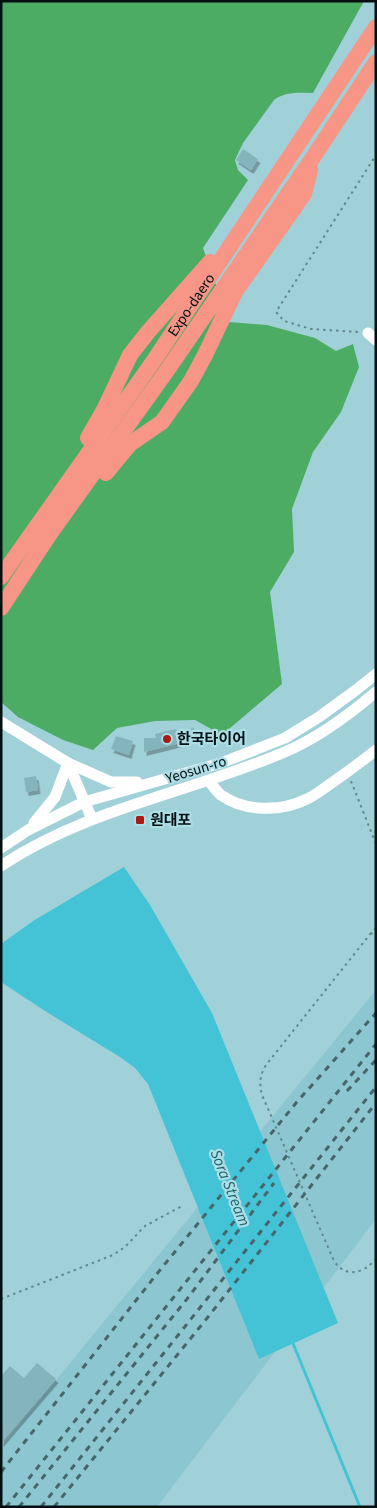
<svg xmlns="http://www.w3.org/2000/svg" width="377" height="1508" viewBox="0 0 377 1508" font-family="'Source Sans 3','Noto Sans KR',sans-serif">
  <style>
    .built { fill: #8cc7d1 }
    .forest { fill: #4dac64 }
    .water { fill: #43c3d5 }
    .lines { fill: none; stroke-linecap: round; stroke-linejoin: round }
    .stream { stroke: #43c3d5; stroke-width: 3 }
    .building { fill: #84b4bc; filter: url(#shadow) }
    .path { stroke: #63878d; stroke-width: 2; stroke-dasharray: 2.5 4; stroke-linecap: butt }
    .minor { stroke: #fff; stroke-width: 11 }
    .highway { stroke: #f79587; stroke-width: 16 }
    .rail { stroke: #47656a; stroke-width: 3; stroke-dasharray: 6 6; stroke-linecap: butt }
    .poi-dot { fill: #ab1a12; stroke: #acdee6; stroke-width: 2 }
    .labels { text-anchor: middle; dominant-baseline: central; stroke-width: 4.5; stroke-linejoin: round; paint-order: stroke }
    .street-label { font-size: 15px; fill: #000f12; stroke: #acdee6 }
    .poi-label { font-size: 15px; font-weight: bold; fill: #000f12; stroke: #acdee6; text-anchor: start }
    .water-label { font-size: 16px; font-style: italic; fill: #1e626c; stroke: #acdee6 }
  </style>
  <defs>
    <filter id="shadow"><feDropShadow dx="2.5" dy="4" stdDeviation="0" flood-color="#0004"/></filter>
  </defs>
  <rect width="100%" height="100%" fill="#a0d1d9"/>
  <!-- built -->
  <polygon class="built" points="376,990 376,1219 157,1507 1,1507 1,1447"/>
  <!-- forest -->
  <path class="forest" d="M1 1H364L313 93C300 93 286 91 274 100L243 143 235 160 238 170 248 180 203 248 229 322 267 325 315 338 336 351 353 344 359 367 341 412 313 452 292 509 294 552 270 592 282 684 222 735 195 720 155 721 117 728 93 750 63 740 18 717 1 702Z"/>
  <!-- water -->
  <polygon class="water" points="124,867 150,905 212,1013 338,1323 259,1359 148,1084 135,1068 120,1057 45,1011 1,982 1,944 33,921"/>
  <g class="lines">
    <!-- stream -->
    <polyline class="stream" points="292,1341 360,1507"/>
  </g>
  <!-- building -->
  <g class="building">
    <polygon points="243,149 258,159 251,170 236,160"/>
    <polygon points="194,728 196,738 179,742 180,743 144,752 144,738 156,738 155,734 176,729 177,732"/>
    <polygon points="116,736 133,741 129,755 111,749"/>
    <polygon points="36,776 38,790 26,792 24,778"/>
    <polygon points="37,1363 56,1379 1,1443 1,1376 10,1366 24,1378"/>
  </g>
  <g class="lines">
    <!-- path -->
    <g class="path">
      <polyline points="358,332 311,329 284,321 276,312 376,155"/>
      <polyline points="351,781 376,844"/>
      <polyline points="376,928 371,933 376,936"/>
      <path d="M371 933 266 1065C260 1075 259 1083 262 1095L334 1261C346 1279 364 1273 376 1259"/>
      <polyline points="1,1299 113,1255 125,1247 145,1226 182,1206"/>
    </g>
    <!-- minor -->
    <g class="minor">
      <polyline points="368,333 376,340"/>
      <polyline points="1,722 68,763 92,819"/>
      <path d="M209 781C213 786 217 792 221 795 245 812 281 812 307 799 314 796 320 791 326 787 343 775 360 763 376 750"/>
      <polyline points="34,823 55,797 68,763 111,782 137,782"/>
      <polyline points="1,848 28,830 84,802 221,763 285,738 319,717 356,690 376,674"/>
      <path d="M1 866C87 808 193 792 287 751 318 738 350 714 376 692"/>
    </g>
    <!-- highway -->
    <g class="highway">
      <polyline points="88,438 105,408 130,355 148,332 210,262"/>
      <polyline points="106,473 130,444 162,422 191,381 205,355 235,292 304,194 310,170"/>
      <path id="s1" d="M1 577 155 359 376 27"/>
      <polyline points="1,608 49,535 168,369 312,159 376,62"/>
    </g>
    <!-- rail -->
    <g class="rail">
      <polyline points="347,1091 376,1060"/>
      <polyline points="1,1472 156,1275 296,1103 376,1013"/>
      <polyline points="6,1507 376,1044"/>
      <polyline points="19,1507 187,1299 274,1183"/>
      <polyline points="41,1507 376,1087"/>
      <polyline points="54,1507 208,1317 376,1103"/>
    </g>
  </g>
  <!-- markers -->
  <g class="poi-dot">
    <circle cx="167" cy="739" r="5"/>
    <rect x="135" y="815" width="10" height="10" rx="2.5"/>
  </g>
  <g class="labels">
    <!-- street labels -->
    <g class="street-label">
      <text stroke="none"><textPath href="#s1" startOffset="332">Expo-daero</textPath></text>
      <text transform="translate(196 770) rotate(-17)">Yeosun-ro</text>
    </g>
    <!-- poi labels -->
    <g class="poi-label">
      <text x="177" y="739">한국타이어</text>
      <text x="150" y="820">원대포</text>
    </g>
    <!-- water labels -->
    <g class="water-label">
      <text transform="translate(230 1188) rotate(68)">Sora Stream</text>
    </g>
  </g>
  <!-- border -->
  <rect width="377" height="1508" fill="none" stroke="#000f12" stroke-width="5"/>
</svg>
